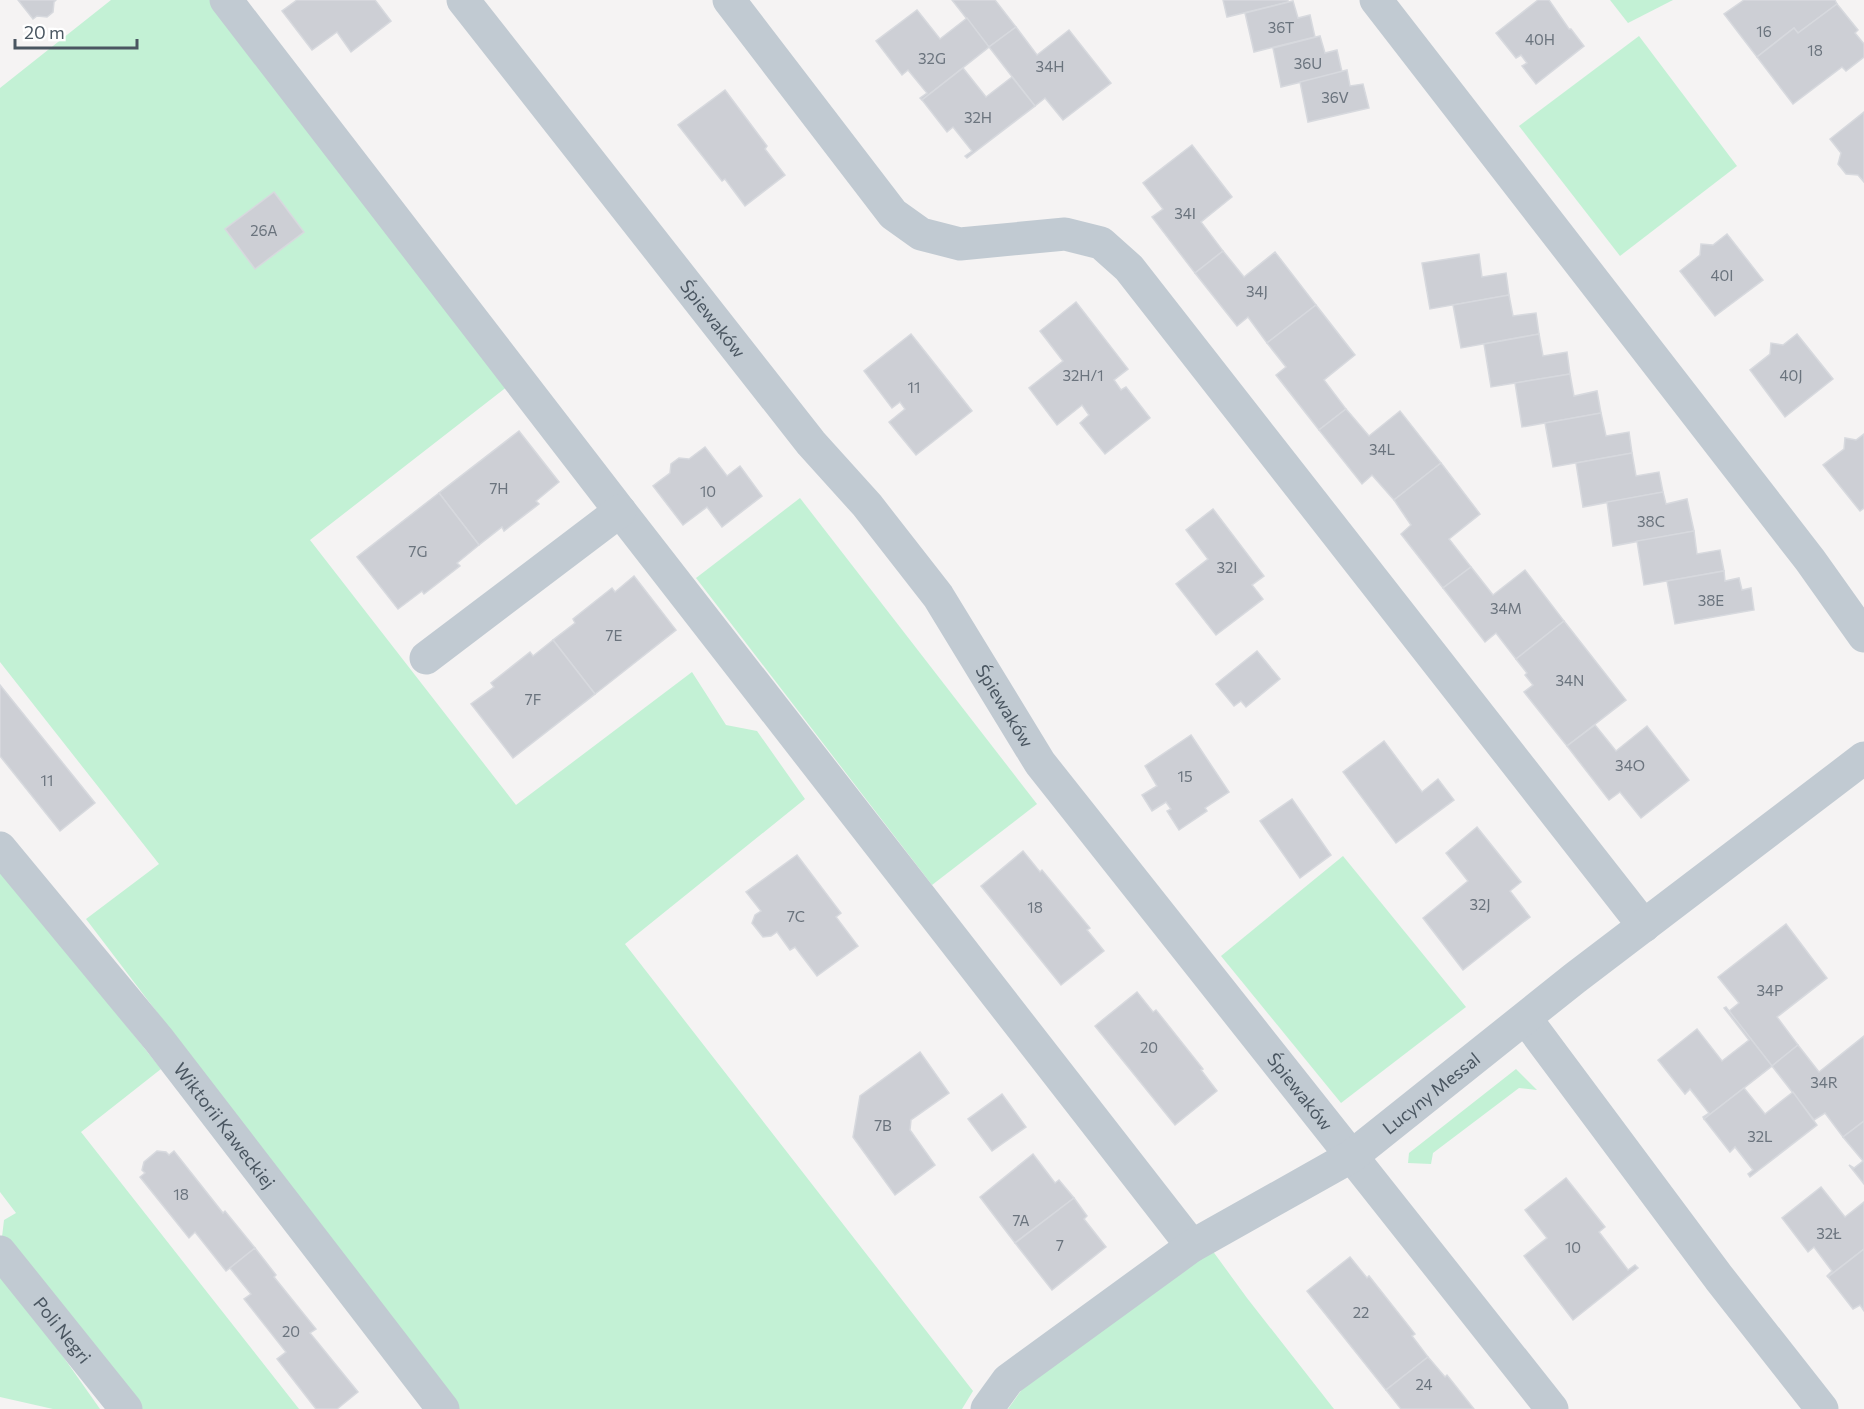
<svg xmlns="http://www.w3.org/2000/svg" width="1864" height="1409" viewBox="0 0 1864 1409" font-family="Commissioner,sans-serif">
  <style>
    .green { fill: #c3f1d5 }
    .building { fill: #cdcfd5; stroke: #d7d9de; stroke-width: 1.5 }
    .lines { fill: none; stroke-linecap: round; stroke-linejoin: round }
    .minor { stroke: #c1cad2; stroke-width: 33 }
    .labels { text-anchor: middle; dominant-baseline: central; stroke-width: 4.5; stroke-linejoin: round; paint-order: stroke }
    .number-label { font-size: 15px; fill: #6b747e }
    .street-label { font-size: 18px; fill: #4a5661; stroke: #fff }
  </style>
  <rect width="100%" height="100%" fill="#f5f3f3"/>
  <!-- green -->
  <g class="green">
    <polygon points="111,0 210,0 508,386 310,540 516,805 692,672 726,725 757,731 805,799 625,944 973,1391 962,1409 459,1409 86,919 159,864 0,662 0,88"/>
    <polygon points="1610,0 1673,0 1628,23"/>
    <polygon points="1639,36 1737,166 1620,256 1519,126"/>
    <polygon points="800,498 1037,804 932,885 696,578"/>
    <polygon points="1343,856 1466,1007 1341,1103 1221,956"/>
    <polygon points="0,868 161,1069 81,1132 299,1409 137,1409 2,1237 4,1220 16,1213 0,1192"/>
    <polygon points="1516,1069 1537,1090 1519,1088 1433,1153 1431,1164 1408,1163 1409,1153"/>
    <polygon points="1212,1250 1247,1298 1334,1409 1008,1409 1025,1385"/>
    <polygon points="0,1267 100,1409 53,1409 0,1397"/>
  </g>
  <!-- building -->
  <g class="building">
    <polygon points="18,0 56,0 54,2 53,12 47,17 37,16 33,19"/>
    <polygon points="297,0 375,0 391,21 351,52 337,32 312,50 282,11"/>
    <polygon points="952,0 995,0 1016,27 989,47"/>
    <polygon points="1223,0 1288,0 1288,2 1227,17"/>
    <polygon points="1538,0 1549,0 1569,29 1571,29 1584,46 1536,84 1522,66 1527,63 1521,55 1516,58 1496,33"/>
    <polygon points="1744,0 1835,0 1837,4 1798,33 1794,28 1757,57 1724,14"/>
    <polygon points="1293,1 1298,18 1310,15 1315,37 1254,52 1245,13"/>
    <polygon points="1837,4 1858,30 1855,33 1864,44 1864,57 1846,71 1842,67 1793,104 1757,57 1794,28 1798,33"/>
    <polygon points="917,10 940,39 967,18 989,47 922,100 920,98 927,93 908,70 902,75 876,41"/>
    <polygon points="1016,27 1037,55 1069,30 1111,83 1063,120 1045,98 1035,106 989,47"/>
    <polygon points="1320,36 1325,53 1337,50 1342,72 1281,87 1273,48"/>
    <polygon points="963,68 986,97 1012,77 1035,106 967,158 965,156 972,151 953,127 947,132 922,100"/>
    <polygon points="1347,70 1350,86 1363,84 1369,108 1308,122 1300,82"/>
    <polygon points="725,90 767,146 765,149 785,175 745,206 725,179 722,181 678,125"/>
    <polygon points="1864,112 1864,182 1858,175 1846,174 1838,164 1841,153 1830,139"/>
    <polygon points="1192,145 1232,197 1201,222 1223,251 1195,273 1152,217 1163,209 1143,183"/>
    <polygon points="274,192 304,232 255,269 225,229"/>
    <polygon points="1727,234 1763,280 1715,316 1680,271 1700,255 1701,244 1713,245"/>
    <polygon points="1223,251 1244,277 1275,252 1316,305 1267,343 1248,317 1237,326 1195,273"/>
    <polygon points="1479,254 1482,277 1506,273 1509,295 1430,309 1422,263"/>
    <polygon points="1509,295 1513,316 1536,313 1539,334 1461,348 1453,305"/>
    <polygon points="1076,302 1128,369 1114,380 1121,390 1126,387 1150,418 1105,454 1080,423 1089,415 1082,405 1057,425 1029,388 1063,361 1040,331"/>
    <polygon points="1316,305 1355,355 1324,380 1346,409 1319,430 1276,375 1286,367 1267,343"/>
    <polygon points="911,334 972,411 916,455 889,422 905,409 900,402 892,408 864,371"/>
    <polygon points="1539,334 1543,356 1567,352 1570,374 1491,387 1484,344"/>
    <polygon points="1797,334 1833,379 1785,417 1750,370 1770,354 1771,343 1783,345"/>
    <polygon points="1570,374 1574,396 1597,391 1601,413 1522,427 1515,383"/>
    <polygon points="1346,409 1369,436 1400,411 1441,463 1394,500 1372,475 1362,484 1319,430"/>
    <polygon points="1601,413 1606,436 1629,432 1632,453 1553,467 1545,423"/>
    <polygon points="519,431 559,482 536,501 539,504 504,531 502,527 479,545 439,493"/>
    <polygon points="1864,434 1864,508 1860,511 1823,465 1844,449 1845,438 1856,440"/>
    <polygon points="705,447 727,476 740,466 762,496 722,527 707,507 683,525 653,486 670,473 671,464 679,458 689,459"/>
    <polygon points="1632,453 1636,476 1659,472 1663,492 1583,507 1576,463"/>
    <polygon points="1441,463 1480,514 1449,539 1471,567 1443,588 1401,534 1411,525 1394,500"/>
    <polygon points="1663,492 1666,504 1687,499 1694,531 1613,546 1607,502"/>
    <polygon points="439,493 479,545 457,563 460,566 424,594 422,591 398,609 357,557"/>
    <polygon points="1213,509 1264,576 1252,585 1263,599 1216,635 1176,584 1208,559 1186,530"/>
    <polygon points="1694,531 1697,554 1720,550 1724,571 1644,585 1637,541"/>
    <polygon points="1471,567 1493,595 1525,570 1564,621 1516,659 1496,633 1485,642 1443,588"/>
    <polygon points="1724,571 1725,581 1739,578 1742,590 1751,588 1754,610 1675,624 1667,581"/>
    <polygon points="634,576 676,630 595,694 553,640 575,623 573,619 612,588 615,592"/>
    <polygon points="1564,621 1626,700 1567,746 1524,692 1533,685 1525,675 1527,673 1516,659"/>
    <polygon points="553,640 595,694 513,758 471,704 494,687 491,683 530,652 533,656"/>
    <polygon points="1257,651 1280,679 1246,707 1241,701 1234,706 1216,684"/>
    <polygon points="0,685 95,803 60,831 0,756"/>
    <polygon points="1595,725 1616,751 1647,726 1689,780 1641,818 1620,792 1609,800 1567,746"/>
    <polygon points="1191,735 1229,792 1205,808 1207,811 1179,830 1167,811 1171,809 1166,802 1152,811 1142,795 1157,786 1145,766"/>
    <polygon points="1384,741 1422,792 1438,779 1454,800 1396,843 1343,772"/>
    <polygon points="1292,799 1331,855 1300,878 1260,821"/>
    <polygon points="1477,827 1521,882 1510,891 1530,917 1463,970 1423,918 1468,881 1446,853"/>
    <polygon points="1023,851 1040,872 1042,870 1090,928 1087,930 1104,951 1061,985 981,886"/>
    <polygon points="797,855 841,913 836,917 858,946 817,976 795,947 790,950 777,932 771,936 763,937 752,923 755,915 761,911 746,892"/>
    <polygon points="1786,924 1827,978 1777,1017 1798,1045 1772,1066 1729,1011 1739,1003 1718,977"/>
    <polygon points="1137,992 1153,1012 1156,1010 1203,1069 1201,1070 1217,1091 1175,1125 1095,1026"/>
    <polygon points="1726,1007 1772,1066 1704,1119 1703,1117 1709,1113 1690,1089 1685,1094 1658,1060 1697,1029 1722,1061 1749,1040 1724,1008"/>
    <polygon points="1864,1036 1864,1121 1843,1137 1825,1113 1814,1120 1772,1066 1798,1045 1819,1072"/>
    <polygon points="920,1052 949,1093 911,1120 910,1130 935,1165 895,1195 853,1137 860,1096"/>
    <polygon points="1744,1088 1765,1114 1793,1092 1817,1125 1750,1177 1748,1174 1753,1170 1735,1147 1730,1152 1704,1119"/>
    <polygon points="1002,1094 1026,1127 992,1151 968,1119"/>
    <polygon points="1864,1121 1864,1184 1849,1165 1854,1168 1863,1161 1843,1137"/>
    <polygon points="157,1151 166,1152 169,1155 174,1151 223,1213 225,1211 255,1248 226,1271 195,1232 189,1238 140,1177 145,1173 142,1170 144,1162"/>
    <polygon points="1033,1154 1055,1183 1059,1180 1074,1198 1015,1243 980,1197"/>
    <polygon points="1566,1178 1605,1227 1599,1232 1628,1270 1635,1265 1638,1268 1573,1320 1524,1256 1547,1238 1525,1210"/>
    <polygon points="1821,1187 1845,1217 1864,1202 1864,1249 1828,1277 1827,1276 1832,1271 1814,1247 1808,1252 1782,1218"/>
    <polygon points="1074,1198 1087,1216 1084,1219 1106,1247 1052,1290 1015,1243"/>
    <polygon points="255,1248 276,1275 274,1277 316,1329 310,1333 358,1392 337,1409 316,1409 277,1359 286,1352 244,1299 251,1294 230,1268"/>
    <polygon points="1864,1249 1864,1311 1860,1305 1853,1309 1828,1277"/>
    <polygon points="1350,1257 1367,1278 1369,1276 1415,1334 1412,1336 1428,1357 1386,1390 1307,1291"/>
    <polygon points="1428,1357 1445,1377 1447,1375 1474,1409 1401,1409 1386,1390"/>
  </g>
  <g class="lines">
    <!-- minor -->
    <g class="minor">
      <polyline points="226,0 620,511 1192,1246"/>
      <path id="s1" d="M463 0 811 443 867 505 938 596 1040 763 1552 1409"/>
      <polyline points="729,0 893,214 921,234 960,244 1065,234 1101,243 1129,268 1644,926"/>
      <polyline points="1376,0 1810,560 1864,636"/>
      <polyline points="426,658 620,511"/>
      <path id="s2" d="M0 848 159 1040 443 1409"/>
      <polyline points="1526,1019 1719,1278 1822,1409"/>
      <path id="s3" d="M0 1252 126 1409"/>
      <path id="s4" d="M987 1409 1008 1380 1192 1246 1352 1156 1575 978 1864 758"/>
    </g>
  </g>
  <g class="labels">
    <!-- number labels -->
    <g class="number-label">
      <text x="1281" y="27">36T</text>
      <text x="1764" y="31">16</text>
      <text x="1540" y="39">40H</text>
      <text x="1815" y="50">18</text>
      <text x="932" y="58">32G</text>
      <text x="1308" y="63">36U</text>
      <text x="1050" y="66">34H</text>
      <text x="1335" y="97">36V</text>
      <text x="978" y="117">32H</text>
      <text x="1185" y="213">34I</text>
      <text x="264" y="230">26A</text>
      <text x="1722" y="275">40I</text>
      <text x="1257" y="291">34J</text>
      <text x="1083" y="375">32H/1</text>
      <text x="1791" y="375">40J</text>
      <text x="914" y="387">11</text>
      <text x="1382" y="449">34L</text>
      <text x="499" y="488">7H</text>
      <text x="708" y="491">10</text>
      <text x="1651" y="521">38C</text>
      <text x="418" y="551">7G</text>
      <text x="1227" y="567">32I</text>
      <text x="1711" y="600">38E</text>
      <text x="1506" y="608">34M</text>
      <text x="614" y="635">7E</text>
      <text x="1570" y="680">34N</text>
      <text x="533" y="699">7F</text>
      <text x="1630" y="765">34O</text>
      <text x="1185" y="776">15</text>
      <text x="47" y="780">11</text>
      <text x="1480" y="904">32J</text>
      <text x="1035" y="907">18</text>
      <text x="796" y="916">7C</text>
      <text x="1770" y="990">34P</text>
      <text x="1149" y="1047">20</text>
      <text x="1824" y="1082">34R</text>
      <text x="883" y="1125">7B</text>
      <text x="1760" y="1136">32L</text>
      <text x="181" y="1194">18</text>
      <text x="1021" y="1220">7A</text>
      <text x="1829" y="1233">32Ł</text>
      <text x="1060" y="1245">7</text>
      <text x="1573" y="1247">10</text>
      <text x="1361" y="1312">22</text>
      <text x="291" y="1331">20</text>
      <text x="1424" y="1384">24</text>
    </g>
    <!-- street labels -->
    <g class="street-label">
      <text stroke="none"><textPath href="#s1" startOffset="405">Śpiewaków</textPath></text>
      <text stroke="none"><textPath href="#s1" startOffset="891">Śpiewaków</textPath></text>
      <text stroke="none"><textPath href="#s1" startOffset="1377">Śpiewaków</textPath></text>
      <text stroke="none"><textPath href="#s4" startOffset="548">Lucyny Messal</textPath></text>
      <text stroke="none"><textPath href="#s2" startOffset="357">Wiktorii Kaweckiej</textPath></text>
      <text stroke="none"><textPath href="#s3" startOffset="100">Poli Negri</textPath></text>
    </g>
  </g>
  <!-- scale -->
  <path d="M15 39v9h122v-9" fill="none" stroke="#4a5661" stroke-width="3"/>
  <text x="24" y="39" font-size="18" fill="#4a5661" stroke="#ffffff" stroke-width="4.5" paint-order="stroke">20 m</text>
</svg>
